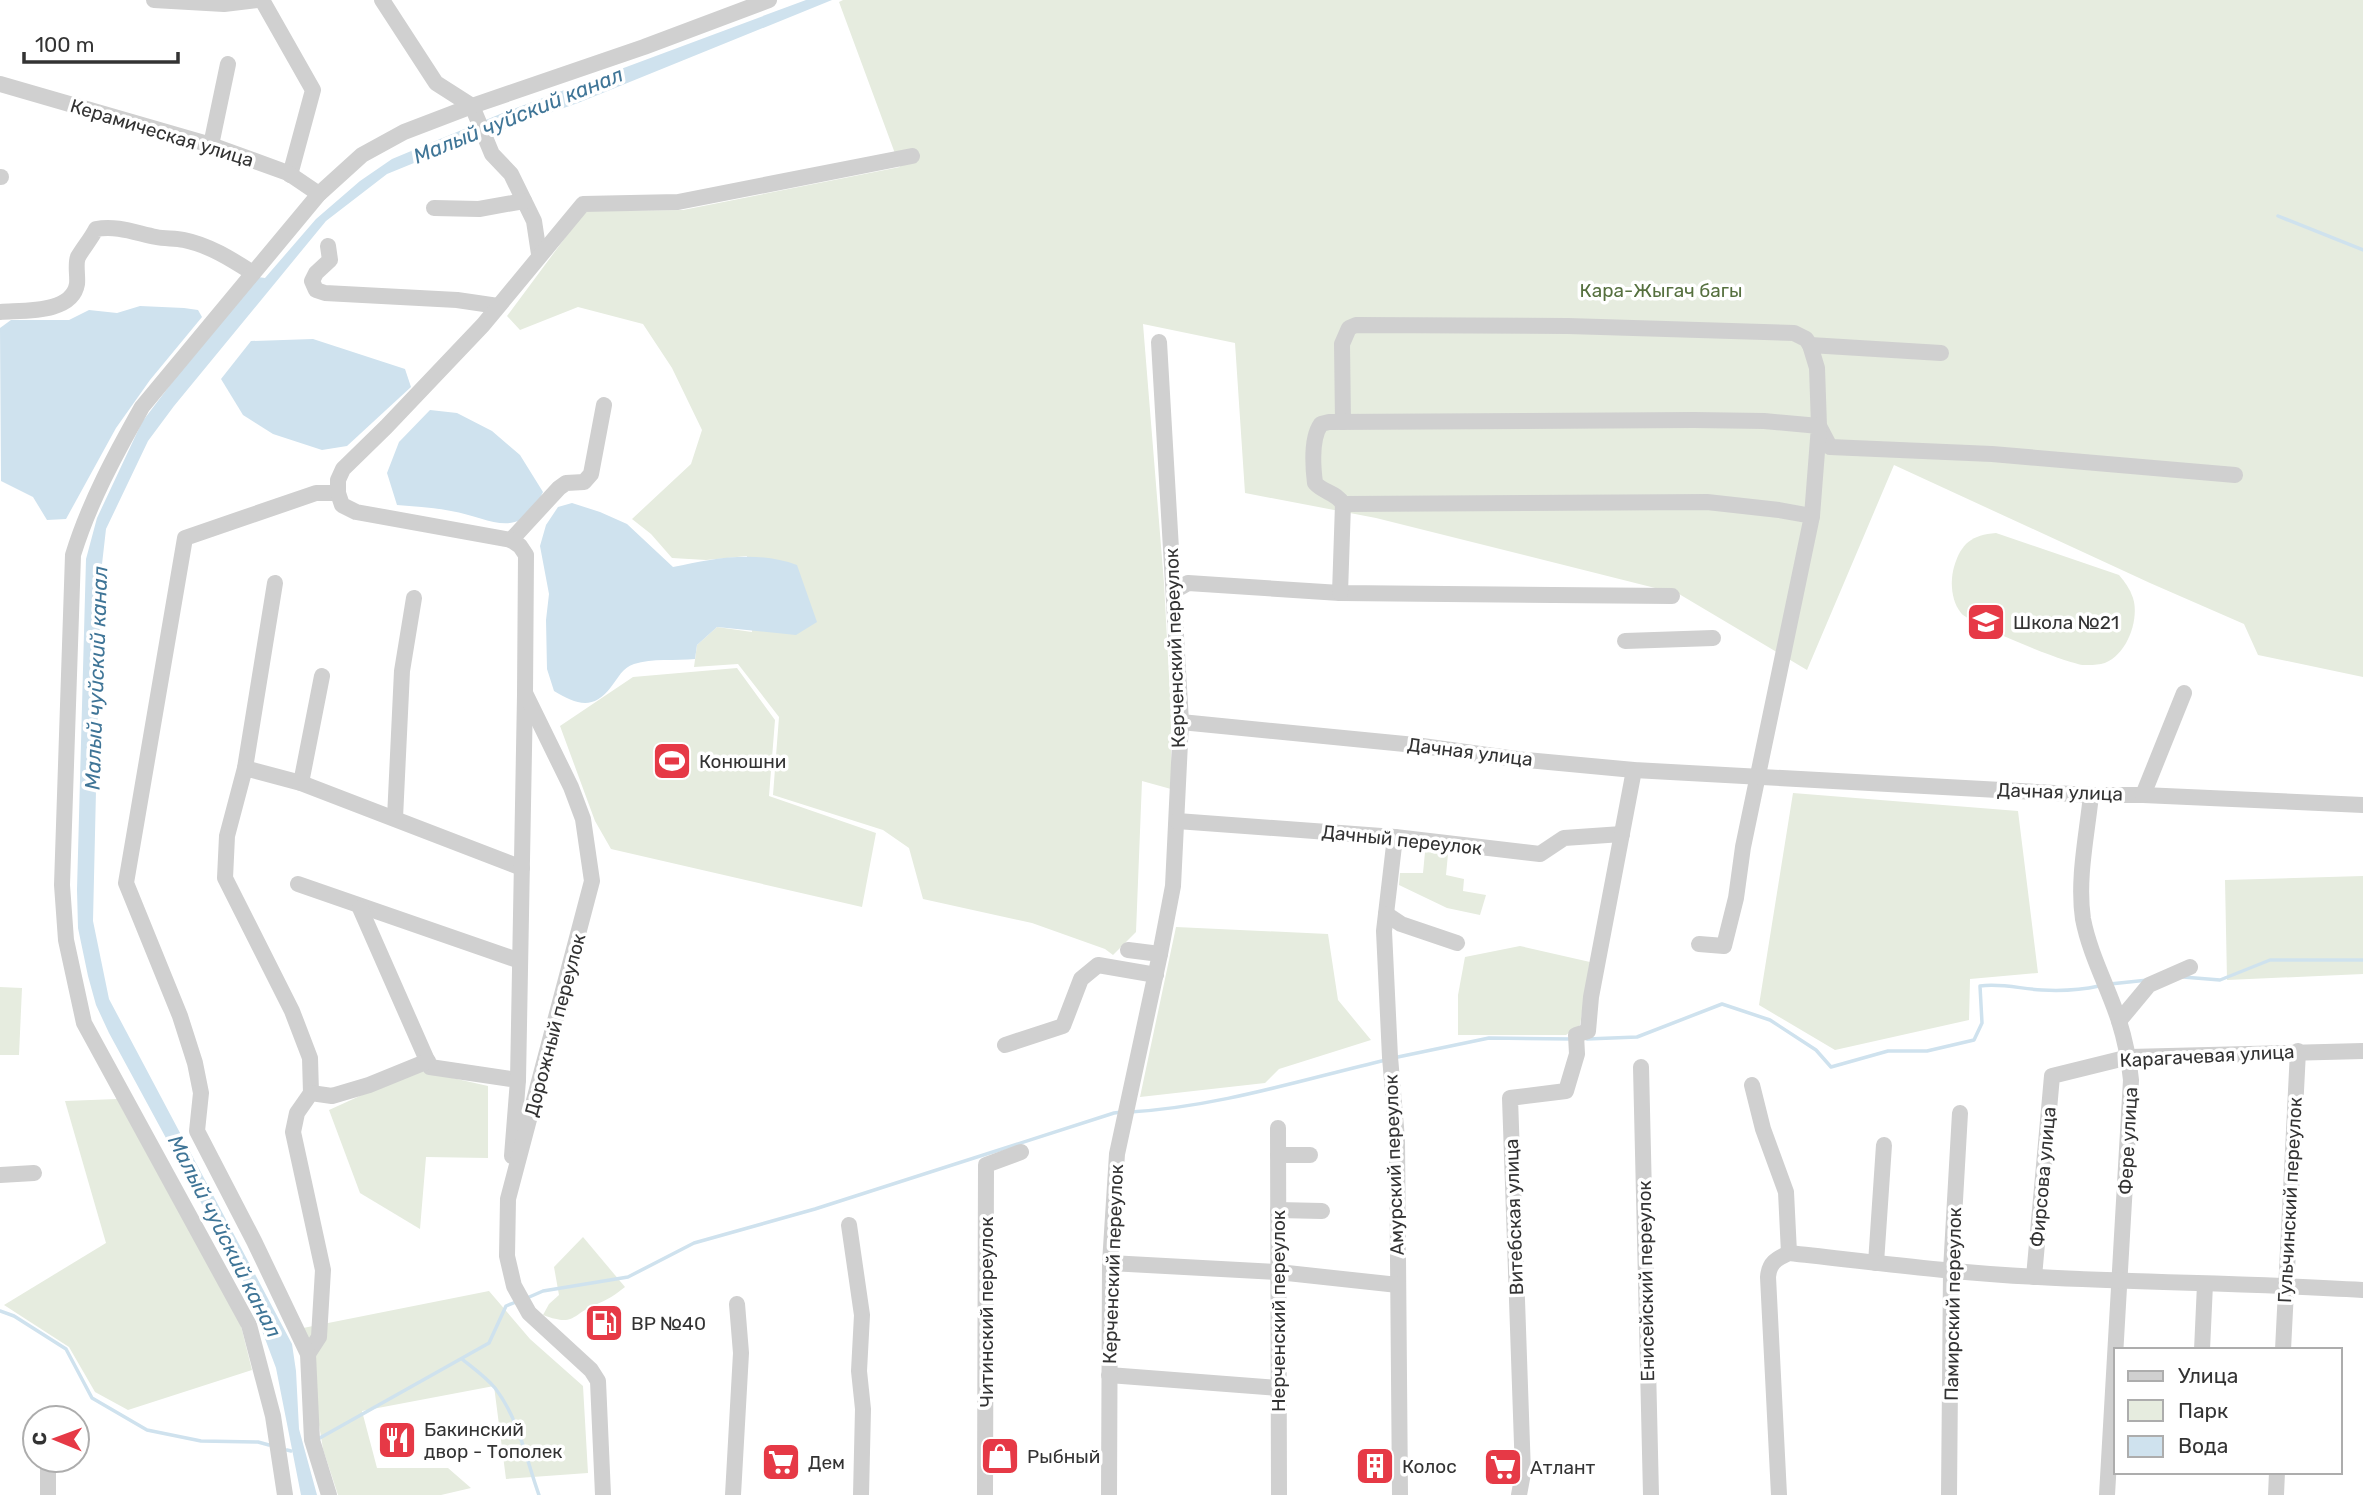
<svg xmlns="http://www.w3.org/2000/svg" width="2363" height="1495" viewBox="0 0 2363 1495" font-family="Rubik,sans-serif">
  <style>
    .green { fill: #e6ecdf }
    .water { fill: #cfe2ee }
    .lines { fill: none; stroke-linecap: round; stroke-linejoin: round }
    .stream { stroke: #cfe2ee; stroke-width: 3.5 }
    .minor { stroke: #d0d0d0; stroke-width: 16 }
    .labels { text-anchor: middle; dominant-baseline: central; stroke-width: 7; stroke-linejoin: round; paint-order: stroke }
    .street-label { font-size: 19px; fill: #333; stroke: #fff }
    .park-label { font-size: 19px; fill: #56703f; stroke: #fff }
    .poi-label { font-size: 19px; fill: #333; stroke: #fff; text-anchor: start }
    .water-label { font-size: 21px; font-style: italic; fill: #3f7597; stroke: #fff }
  </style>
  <rect width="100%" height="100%" fill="#fff"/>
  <!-- green -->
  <g class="green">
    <polygon points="843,0 2363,0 2363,677 2258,655 2244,624 2150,583 1894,465 1807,670 1679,594 1376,518 1245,493 1235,343 1143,324 1164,583 1171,714 1171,789 1142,781 1136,932 1113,955 1105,949 1032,923 923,899 909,848 883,830 773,795 779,717 738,664 694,667 697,645 717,627 752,632 747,556 706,560 672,558 651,534 632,519 691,464 702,430 672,368 643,324 578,307 520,330 507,316 585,211 683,210 900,167 839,2"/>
    <path d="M1996 533 2119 575C2125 582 2130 589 2133 598 2140 620 2126 658 2101 664 2096 665 2089 665 2084 665 2068 664 1971 625 1961 613 1951 601 1950 581 1954 567 1961 543 1972 535 1996 533Z"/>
    <polygon points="737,668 775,720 769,796 876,833 862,907 611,849 595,821 560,726 633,677"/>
    <polygon points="1793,793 2018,811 2038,973 1970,979 1969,1020 1835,1050 1759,1005"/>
    <polygon points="1425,852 1448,854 1446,875 1464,879 1463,891 1486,895 1480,915 1447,908 1399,885 1400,873 1423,873"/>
    <polygon points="2363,876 2363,974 2227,980 2225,880"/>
    <polygon points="1176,927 1328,934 1338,1000 1371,1040 1279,1069 1265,1083 1140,1097"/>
    <polygon points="1520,946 1590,962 1580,1025 1566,1035 1458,1035 1458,995 1465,957"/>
    <polygon points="0,987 22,988 19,1055 0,1055"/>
    <polygon points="417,1070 488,1086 488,1158 426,1157 420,1229 360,1193 329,1110"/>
    <polygon points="117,1099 240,1322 252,1370 128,1410 95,1392 69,1347 4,1305 106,1243 65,1101"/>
    <path d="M583 1237 625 1287C615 1295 607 1300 595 1305 571 1315 575 1327 543 1315L549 1304 559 1295 554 1267Z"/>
    <polygon points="489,1291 530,1339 583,1386 588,1473 506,1479 494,1386 362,1411 377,1468 448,1468 471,1488 441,1495 338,1495 323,1449 303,1328"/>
  </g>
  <!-- water -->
  <g class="water">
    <polygon points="806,0 832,0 578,103 458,145 387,174 326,221 174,406 148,441 106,529 101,573 93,921 109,999 292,1344 296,1371 299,1429 317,1495 301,1495 276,1368 243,1280 109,1033 96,1005 88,976 78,928 77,890 86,559 97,518 142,422 199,347 258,277 265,278 316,219 360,181 392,159 505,112"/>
    <polygon points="140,306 184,308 198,310 202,317 150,380 116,428 66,519 47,520 33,497 1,481 0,328 11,320 69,320 89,310 117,313"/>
    <polygon points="313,339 405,369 411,387 347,446 322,450 273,434 243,415 221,379 251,341"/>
    <path d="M430 410 457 413 492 431 520 455 543 492C519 543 492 518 451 511 433 507 415 507 397 505L387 473 399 442Z"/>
    <path d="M572 503 600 512 627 524 673 567C714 558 756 550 797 565L817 622 796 635 717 627 697 645 695 659C676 661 652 658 634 664 622 668 619 677 611 687 593 711 576 704 554 691L547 669 546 620 549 594 540 546 546 525 558 507Z"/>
  </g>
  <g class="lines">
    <!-- stream -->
    <g class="stream">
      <polyline points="2278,216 2363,250"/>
      <polyline points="2183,977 2220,980 2270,960 2363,960"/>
      <polyline points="2110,984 2148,980"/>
      <path d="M1587 1039 1637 1037 1722 1004 1770 1020 1816 1050 1831 1067 1888 1051H1927L1974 1040 1982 1023 1980 986C2002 983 2021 989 2042 990 2061 991 2081 990 2099 986"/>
      <polyline points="1393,1058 1489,1038 1572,1039"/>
      <path d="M1130 1112C1217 1107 1301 1080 1386 1060"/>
      <polyline points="527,1298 543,1291 628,1277 694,1243 815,1209 1114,1113 1122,1112"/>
      <polyline points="0,1311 14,1316 66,1349 92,1398 147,1430 201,1441 258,1442 269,1445"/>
      <path d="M462 1359C473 1368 486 1377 495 1388 519 1419 526 1459 539 1495"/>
      <polyline points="318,1439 489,1343 506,1306 516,1302"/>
      <polyline points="287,1450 291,1451"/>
    </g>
    <!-- minor -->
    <g class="minor">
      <polyline points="154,0 224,4 257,0"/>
      <polyline points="262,0 313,90 290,175"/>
      <polyline points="382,0 436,83 472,106 492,154 511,174 534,221 539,254"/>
      <polyline points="0,84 211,145 288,173 319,194"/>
      <polyline points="211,145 228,64"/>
      <polyline points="0,177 1,177"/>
      <polyline points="434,208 479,209 524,201"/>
      <polyline points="328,246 330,260 316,273 312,281 316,290 325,293 457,300 498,306"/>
      <path d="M0 312C23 310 72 314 77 284 78 276 75 264 78 257 83 248 91 239 96 229 117 225 136 233 156 237 165 239 175 238 184 240 209 245 231 259 253 273"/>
      <polyline points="1159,342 1181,722 1173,886 1160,954"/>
      <polyline points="1810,345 1817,368 1819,426 1830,447 1992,454 2235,475"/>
      <polyline points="1343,422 1342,344 1349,328 1356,325 1568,326 1794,333 1806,339 1810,345 1941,353"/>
      <path d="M1343 504C1336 492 1324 493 1315 483 1313 467 1311 438 1321 424L1329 422 1694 420 1764 421 1819 426 1812 516"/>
      <polyline points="511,540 559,488 566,483 584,482 591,474 604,405"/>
      <polyline points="1174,591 1188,583 1340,593 1672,596"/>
      <polyline points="1340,593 1343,504 1707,502 1779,510 1812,516 1743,847 1736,898 1724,946 1699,944"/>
      <polyline points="1625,641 1713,638"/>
      <polyline points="1181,722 1415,745 1516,759 1634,770 2091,795 2143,795 2363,805"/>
      <polyline points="245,768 275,583"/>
      <polyline points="301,783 322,676"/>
      <path d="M2091 795C2087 835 2077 879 2083 919 2090 955 2108 987 2119 1021 2125 1040 2129 1060 2131 1080L2107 1495"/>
      <polyline points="2143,795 2184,693"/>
      <polyline points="395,818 402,671 414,598"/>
      <polyline points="1177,821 1395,837 1540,854 1564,838 1622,834"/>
      <polyline points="1395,837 1384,931 1390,1057 1397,1139 1400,1495"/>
      <polyline points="298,884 520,961"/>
      <polyline points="360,908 430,1067 518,1080"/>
      <polyline points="1386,914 1401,924 1457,943"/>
      <polyline points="2119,1021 2149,985 2190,967"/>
      <polyline points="1005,1045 1063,1026 1081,979 1098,965 1156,975"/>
      <polyline points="1641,1067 1651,1495"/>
      <polyline points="1752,1085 1763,1129 1786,1192 1789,1253"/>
      <polyline points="311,1093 310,1058 292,1011 225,878 227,836 245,768 301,783 522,868"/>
      <polyline points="1278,1128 1279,1495"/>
      <polyline points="1278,1155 1310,1155"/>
      <polyline points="512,1156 518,1080 525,695"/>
      <polyline points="0,1175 34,1173"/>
      <polyline points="1278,1210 1322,1211"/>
      <polyline points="849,1225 862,1315 859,1371 863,1409 861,1495"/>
      <polyline points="1110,1263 1278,1272 1398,1285"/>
      <polyline points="1876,1263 1884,1145"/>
      <polyline points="2034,1277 2052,1076 2129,1057 2363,1051"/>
      <polyline points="2202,1350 2205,1284"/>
      <polyline points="2283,1350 2298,1051"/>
      <polyline points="308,1354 319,1337 323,1270 293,1132 297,1113 311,1093 332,1096 369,1085 428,1061"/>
      <polyline points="1109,1375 1278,1388"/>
      <polyline points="48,1495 48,1460"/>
      <path d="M285 1495 273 1416 249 1325 84 1023 66 940 62 885 73 555C89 503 115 455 142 407L319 194 362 155 404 132 472 106 644 47 769 0"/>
      <polyline points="329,1495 312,1440 308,1354 254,1241 197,1131 201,1093 195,1063 180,1016 126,883 185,538 316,493 338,493"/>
      <polyline points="603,1495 598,1381 591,1370 529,1313 514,1286 507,1256 508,1199 592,881 583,819 571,787 525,693 526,555 520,546 511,540 356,512 342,505 338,493 338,480 343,469 386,427 483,325 583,204 678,202 912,156"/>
      <polyline points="733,1495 741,1353 737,1304"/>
      <polyline points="985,1495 986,1165 1021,1152"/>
      <polyline points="1109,1495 1110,1263 1117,1154 1160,954 1128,950"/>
      <polyline points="1519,1495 1523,1473 1510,1098 1566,1091 1577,1054 1576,1035 1588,1031 1591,997 1634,770"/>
      <path d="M1779 1495 1768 1277C1769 1263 1776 1259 1789 1253 1872 1262 1955 1273 2038 1277 2146 1283 2255 1283 2363 1290"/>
      <polyline points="1949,1495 1951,1270 1960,1113"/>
      <polyline points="2276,1495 2277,1472"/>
    </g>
  </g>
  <!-- icons -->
  <defs>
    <g id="school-square" transform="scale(2.0125)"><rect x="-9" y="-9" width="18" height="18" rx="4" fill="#e63946" stroke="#fff"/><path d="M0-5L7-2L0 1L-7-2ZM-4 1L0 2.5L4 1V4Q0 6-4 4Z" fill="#fff"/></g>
    <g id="stadium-square" transform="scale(2.0125)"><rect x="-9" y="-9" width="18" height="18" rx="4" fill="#e63946" stroke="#fff"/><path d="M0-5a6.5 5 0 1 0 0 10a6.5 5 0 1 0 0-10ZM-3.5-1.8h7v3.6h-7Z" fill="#fff"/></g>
    <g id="fuel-square" transform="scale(2.0125)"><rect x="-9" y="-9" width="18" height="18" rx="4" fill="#e63946" stroke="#fff"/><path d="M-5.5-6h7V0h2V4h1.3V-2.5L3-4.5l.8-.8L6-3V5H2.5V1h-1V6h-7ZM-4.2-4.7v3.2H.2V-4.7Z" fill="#fff"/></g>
    <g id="restaurant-square" transform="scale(2.0125)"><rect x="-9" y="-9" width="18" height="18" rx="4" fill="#e63946" stroke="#fff"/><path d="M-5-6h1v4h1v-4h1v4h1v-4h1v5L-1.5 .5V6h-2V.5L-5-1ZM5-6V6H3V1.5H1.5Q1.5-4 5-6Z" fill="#fff"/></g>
    <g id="shop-square" transform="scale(2.0125)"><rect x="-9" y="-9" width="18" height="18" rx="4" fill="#e63946" stroke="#fff"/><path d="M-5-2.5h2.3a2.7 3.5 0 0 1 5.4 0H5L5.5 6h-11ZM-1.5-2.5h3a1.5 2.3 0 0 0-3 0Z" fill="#fff"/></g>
    <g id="supermarket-square" transform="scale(2.0125)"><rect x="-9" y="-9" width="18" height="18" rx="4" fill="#e63946" stroke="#fff"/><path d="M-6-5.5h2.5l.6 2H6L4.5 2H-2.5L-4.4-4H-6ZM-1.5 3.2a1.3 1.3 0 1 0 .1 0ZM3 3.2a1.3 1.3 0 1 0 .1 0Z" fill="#fff"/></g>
    <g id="building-square" transform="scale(2.0125)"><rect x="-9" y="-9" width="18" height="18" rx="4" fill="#e63946" stroke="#fff"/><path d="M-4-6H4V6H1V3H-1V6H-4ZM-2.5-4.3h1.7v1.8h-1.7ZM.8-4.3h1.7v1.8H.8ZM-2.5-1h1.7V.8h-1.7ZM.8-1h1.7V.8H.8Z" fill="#fff"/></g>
  </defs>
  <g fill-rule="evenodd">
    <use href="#school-square" x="1986" y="622"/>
    <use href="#stadium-square" x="672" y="761"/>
    <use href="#fuel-square" x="604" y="1323"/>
    <use href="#restaurant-square" x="397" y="1440"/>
    <use href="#shop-square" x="1000" y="1456"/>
    <use href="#supermarket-square" x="781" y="1462"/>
    <use href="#building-square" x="1375" y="1466"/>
    <use href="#supermarket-square" x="1503" y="1467"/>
  </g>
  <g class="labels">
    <!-- street labels -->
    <g class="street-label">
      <text transform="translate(162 133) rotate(17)">Керамическая улица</text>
      <text transform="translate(1175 648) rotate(-92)">Керченский переулок</text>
      <text transform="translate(1470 752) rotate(7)">Дачная улица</text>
      <text transform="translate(2060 792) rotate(2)">Дачная улица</text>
      <text transform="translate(1402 840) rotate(6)">Дачный переулок</text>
      <text transform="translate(555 1025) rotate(-75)">Дорожный переулок</text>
      <text transform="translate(2207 1056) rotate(-3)">Карагачевая улица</text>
      <text transform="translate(2128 1141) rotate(-87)">Фере улица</text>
      <text transform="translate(1394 1165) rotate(-92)">Амурский переулок</text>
      <text transform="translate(2043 1177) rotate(-85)">Фирсова улица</text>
      <text transform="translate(2290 1200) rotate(-87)">Гульчинский переулок</text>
      <text transform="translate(1514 1217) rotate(-92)">Витебская улица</text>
      <text transform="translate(1113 1264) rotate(-88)">Керченский переулок</text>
      <text transform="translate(1646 1281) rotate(-91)">Енисейский переулок</text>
      <text transform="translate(1953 1304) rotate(-89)">Памирский переулок</text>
      <text transform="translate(1278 1311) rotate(-90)">Нерченский переулок</text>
      <text transform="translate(986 1312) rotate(-90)">Читинский переулок</text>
    </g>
    <!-- park labels -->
    <g class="park-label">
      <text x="1661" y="290">Кара-Жыгач багы</text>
    </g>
    <!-- poi labels -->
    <g class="poi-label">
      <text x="2013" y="622">Школа №21</text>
      <text x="699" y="761">Конюшни</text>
      <text x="631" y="1323">BP №40</text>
      <text x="424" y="1429">Бакинский<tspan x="424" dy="22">двор - Тополек</tspan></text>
      <text x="1027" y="1456">Рыбный</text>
      <text x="808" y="1462">Дем</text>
      <text x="1402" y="1466">Колос</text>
      <text x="1530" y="1467">Атлант</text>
    </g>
    <!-- water labels -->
    <g class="water-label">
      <text transform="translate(518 115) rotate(-22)">Малый чуйский канал</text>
      <text transform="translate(96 678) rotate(-88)">Малый чуйский канал</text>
      <text transform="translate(225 1236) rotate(63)">Малый чуйский канал</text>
    </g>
  </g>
  <!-- legend -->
  <rect x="2114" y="1348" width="228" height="126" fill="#ffffff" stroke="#adadad" stroke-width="2"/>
  <rect x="2128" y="1371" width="35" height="10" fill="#d0d0d0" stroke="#adadad" stroke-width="2"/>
  <text x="2178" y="1383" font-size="21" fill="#333333">Улица</text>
  <rect x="2128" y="1400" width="35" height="21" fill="#e6ecdf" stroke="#adadad" stroke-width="2"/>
  <text x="2178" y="1418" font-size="21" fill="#333333">Парк</text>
  <rect x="2128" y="1436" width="35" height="21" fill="#cfe2ee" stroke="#adadad" stroke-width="2"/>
  <text x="2178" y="1453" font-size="21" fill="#333333">Вода</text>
  <!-- north arrow -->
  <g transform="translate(56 1439) rotate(271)"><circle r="33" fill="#ffffff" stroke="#adadad" stroke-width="2"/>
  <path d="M0-5L12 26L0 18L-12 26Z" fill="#e63946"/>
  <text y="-10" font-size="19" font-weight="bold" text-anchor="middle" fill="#333333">С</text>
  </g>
  <!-- scale -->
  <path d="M24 52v10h154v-10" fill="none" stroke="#333333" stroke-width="3.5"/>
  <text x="35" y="52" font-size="21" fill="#333333" stroke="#ffffff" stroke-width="5" paint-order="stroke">100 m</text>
</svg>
